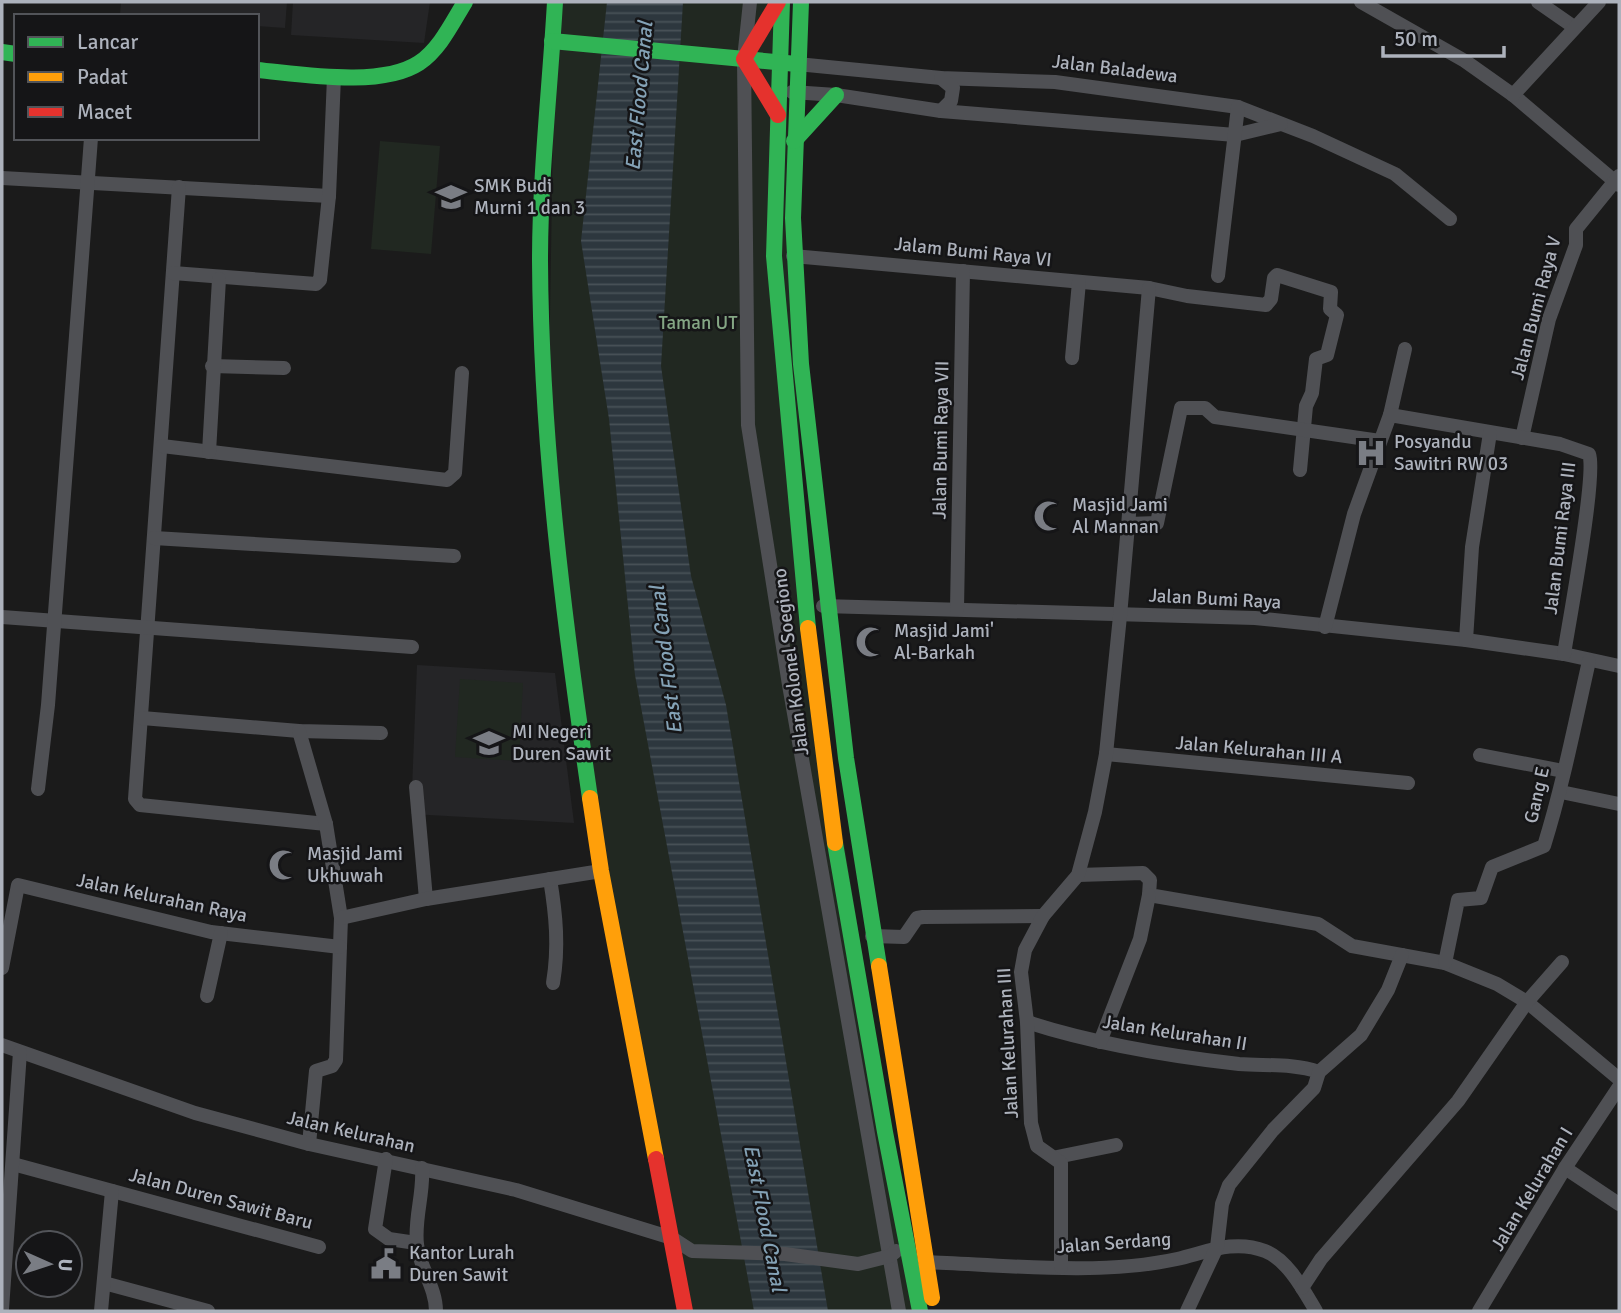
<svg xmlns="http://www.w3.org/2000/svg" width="1621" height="1313" viewBox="0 0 1621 1313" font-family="Signika,sans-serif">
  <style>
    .built { fill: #252527 }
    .green { fill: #212821 }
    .water { fill: url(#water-rules) }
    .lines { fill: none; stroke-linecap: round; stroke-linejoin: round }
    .street { stroke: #4f5054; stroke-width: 14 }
    .fast { stroke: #30b455; stroke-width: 16 }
    .slow { stroke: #ff9f0a; stroke-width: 16 }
    .jam { stroke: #e5322d; stroke-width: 16 }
    .labels { text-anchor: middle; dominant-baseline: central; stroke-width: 5; stroke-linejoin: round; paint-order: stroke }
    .street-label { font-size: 19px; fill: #adb2bc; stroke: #151517 }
    .poi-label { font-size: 19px; fill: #adb2bc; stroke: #151517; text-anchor: start }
    .park-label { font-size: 19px; fill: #84a684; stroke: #151517 }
    .water-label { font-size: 21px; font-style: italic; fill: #84a2b6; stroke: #151517 }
  </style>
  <defs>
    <pattern id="water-rules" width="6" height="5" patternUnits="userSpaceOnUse" patternTransform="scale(1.75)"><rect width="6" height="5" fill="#2d373e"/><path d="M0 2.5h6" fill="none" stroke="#495258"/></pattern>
  </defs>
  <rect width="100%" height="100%" fill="#1b1b1b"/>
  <!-- built -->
  <g class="built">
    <polygon points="121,2 287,2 285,28 257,26 257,16 120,14"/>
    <polygon points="293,2 430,2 424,43 291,35"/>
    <polygon points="417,665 555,673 574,823 411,814"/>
  </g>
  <!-- green -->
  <g class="green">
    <polygon points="555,2 748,2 739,59 750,2 783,2 806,608 920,1311 685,1311 601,871 548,442"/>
    <polygon points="380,141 440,146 431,254 371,249"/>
    <polygon points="460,679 523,683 519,761 455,757"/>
  </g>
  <!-- water -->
  <polygon class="water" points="607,2 683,2 661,366 691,576 726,705 828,1311 754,1311 635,675 609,419 581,241"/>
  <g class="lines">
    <!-- street -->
    <g class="street">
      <polyline points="750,2 744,59 748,425 789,685 899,1311"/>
      <polyline points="1361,2 1465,61 1513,95 1619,185"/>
      <polyline points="1538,2 1574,27"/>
      <polyline points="797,64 941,78 1055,82 1238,107 1313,136 1395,174 1450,219"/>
      <polyline points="792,92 836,95 941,111 1235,135 1281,124"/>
      <polyline points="1513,95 1599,2"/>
      <polyline points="941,111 951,101 953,88 941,78"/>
      <polyline points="2,178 329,196"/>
      <polyline points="179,187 135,799 140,805 326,824"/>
      <polyline points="793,256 1149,288 1187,296 1266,305 1271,299 1274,278 1277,275 1331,292 1330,309 1337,315 1327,355 1316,359 1312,393 1306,406 1300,470"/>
      <polyline points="173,273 316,284 320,280 329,196 334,77"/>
      <polyline points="1218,276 1238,107"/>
      <polyline points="1072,358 1079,282"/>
      <polyline points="212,366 284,368"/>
      <polyline points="1390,415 1405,349"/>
      <polyline points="1522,438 1549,319 1576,245 1576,229 1619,176"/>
      <polyline points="162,446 447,480 455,473 462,373"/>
      <polyline points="209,452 219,279"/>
      <polyline points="1128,524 1157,523 1181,408 1205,408 1215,417 1380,441"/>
      <polyline points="154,538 454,556"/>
      <polyline points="823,606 1255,618 1466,640 1564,654 1619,666"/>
      <polyline points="957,609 963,271"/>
      <polyline points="2,617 412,647"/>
      <path d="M1325 627 1354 514 1390 415 1560 444 1589 454C1597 474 1569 622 1564 654"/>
      <polyline points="1466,640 1472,547 1490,433"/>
      <polyline points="142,718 299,731 381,733"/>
      <polyline points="299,731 326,824 341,918 336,1060 332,1066 316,1071 309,1144"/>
      <polyline points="1106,754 1408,783"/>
      <polyline points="1480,755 1563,771"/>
      <polyline points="416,787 426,899"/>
      <polyline points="38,789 48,705 91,138"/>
      <polyline points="1561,792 1619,804"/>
      <polyline points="1078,875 1143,873 1150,880 1149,895 1318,924 1352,946 1445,963 1497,984 1527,1002 1619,1079"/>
      <path d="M550 879C556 915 559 947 553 983"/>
      <polyline points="341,918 426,899 601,871"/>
      <polyline points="872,936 904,937 917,918 923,917 1043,916"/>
      <path d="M1445 963 1458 900 1481 898 1492 867 1544 846C1563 785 1575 723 1589 661"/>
      <polyline points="2,968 18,885 211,932 340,947"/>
      <polyline points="207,996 221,933"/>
      <path d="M1027 1022C1095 1044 1168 1056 1239 1064 1266 1066 1293 1063 1319 1072"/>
      <polyline points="1100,1042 1140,939 1149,895"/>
      <polyline points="2,1045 195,1113 309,1144 516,1190 672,1238 692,1251 785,1254 858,1264 890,1256 896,1251"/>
      <polyline points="1057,1157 1116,1145"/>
      <polyline points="386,1159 375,1229 389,1239 416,1243"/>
      <polyline points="13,1164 319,1247"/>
      <path d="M422 1168C424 1193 414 1219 417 1244 419 1267 436 1287 436 1311"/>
      <polyline points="1565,1168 1619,1204"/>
      <path d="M926 1262C1004 1265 1100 1276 1177 1259 1207 1252 1234 1239 1265 1251 1288 1260 1304 1291 1316 1311"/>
      <polyline points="1061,1267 1061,1163 1037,1146 1031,1123 1027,1022 1021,972 1025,950 1043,916 1078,875 1095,812 1106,754 1120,616 1149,288"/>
      <polyline points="104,1283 208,1311"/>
      <polyline points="1302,1288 1321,1259 1458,1101 1527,1002 1562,962"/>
      <polyline points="2,1309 20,1052"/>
      <polyline points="101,1311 112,1191"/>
      <polyline points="1187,1311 1217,1247 1222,1204 1229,1185 1273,1130 1314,1088 1319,1072 1361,1035 1388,990 1402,955"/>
      <polyline points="1479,1311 1565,1168 1619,1087"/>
    </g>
    <!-- fast -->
    <g class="fast">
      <path d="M555 2C550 88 540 175 540 261 541 441 564 621 590 798"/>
      <polyline points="782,2 774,256 808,628"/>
      <polyline points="801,2 793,218 801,364 846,758 879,966"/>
      <polyline points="552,41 797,64"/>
      <polyline points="2,52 16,54"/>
      <path d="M257 70C301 74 381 88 419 63 440 49 452 23 465 2"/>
      <polyline points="794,141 836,95"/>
      <polyline points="835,843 885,1132 920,1311"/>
    </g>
    <!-- slow -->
    <g class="slow">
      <polyline points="808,628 835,843"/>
      <polyline points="590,798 601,871 656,1159"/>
      <polyline points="879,966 932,1298"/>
    </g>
    <!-- jam -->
    <g class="jam">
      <polyline points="778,2 744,59 778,115"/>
      <polyline points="656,1159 685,1311"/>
    </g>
  </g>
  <!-- icons -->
  <defs>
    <g id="school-bare" transform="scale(2.415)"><path d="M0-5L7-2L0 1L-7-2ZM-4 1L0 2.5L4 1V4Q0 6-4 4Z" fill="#7a7d84" stroke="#151517" stroke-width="2.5" paint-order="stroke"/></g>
    <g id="hospital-bare" transform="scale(2.415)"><path d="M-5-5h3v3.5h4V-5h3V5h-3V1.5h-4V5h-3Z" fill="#7a7d84" stroke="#151517" stroke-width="2.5" paint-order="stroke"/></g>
    <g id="mosque-bare" transform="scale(2.415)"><path d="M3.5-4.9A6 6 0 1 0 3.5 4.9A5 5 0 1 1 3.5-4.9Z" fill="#7a7d84" stroke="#151517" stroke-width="2.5" paint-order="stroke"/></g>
    <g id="civic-bare" transform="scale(2.415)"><path d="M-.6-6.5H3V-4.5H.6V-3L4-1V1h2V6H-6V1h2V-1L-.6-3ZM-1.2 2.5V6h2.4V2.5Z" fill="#7a7d84" stroke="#151517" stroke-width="2.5" paint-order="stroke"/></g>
  </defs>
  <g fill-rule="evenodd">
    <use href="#school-bare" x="451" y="197"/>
    <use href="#hospital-bare" x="1371" y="453"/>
    <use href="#mosque-bare" x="1049" y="516"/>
    <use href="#mosque-bare" x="871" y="642"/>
    <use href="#school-bare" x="489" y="743"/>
    <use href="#mosque-bare" x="284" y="865"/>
    <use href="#civic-bare" x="386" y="1264"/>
  </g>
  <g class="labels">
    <!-- street labels -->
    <g class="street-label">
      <text transform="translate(1115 69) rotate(7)">Jalan Baladewa</text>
      <text transform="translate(973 252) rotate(6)">Jalam Bumi Raya VI</text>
      <text transform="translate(1536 308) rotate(-75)">Jalan Bumi Raya V</text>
      <text transform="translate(941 440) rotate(-89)">Jalan Bumi Raya VII</text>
      <text transform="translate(1560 538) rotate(-83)">Jalan Bumi Raya III</text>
      <text transform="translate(1215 599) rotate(3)">Jalan Bumi Raya</text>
      <text transform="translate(791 662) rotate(-97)">Jalan Kolonel Soegiono</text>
      <text transform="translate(1259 750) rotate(5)">Jalan Kelurahan III A</text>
      <text transform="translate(1537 795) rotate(-77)">Gang E</text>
      <text transform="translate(162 898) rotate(12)">Jalan Kelurahan Raya</text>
      <text transform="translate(1175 1033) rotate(9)">Jalan Kelurahan II</text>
      <text transform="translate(1008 1043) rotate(-93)">Jalan Kelurahan III</text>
      <text transform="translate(351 1132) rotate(13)">Jalan Kelurahan</text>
      <text transform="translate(1532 1189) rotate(-59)">Jalan Kelurahan I</text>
      <text transform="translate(221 1199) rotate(15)">Jalan Duren Sawit Baru</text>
      <text transform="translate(1114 1243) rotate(-4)">Jalan Serdang</text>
    </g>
    <!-- poi labels -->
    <g class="poi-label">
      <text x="474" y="186">SMK Budi<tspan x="474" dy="22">Murni 1 dan 3</tspan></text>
      <text x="1394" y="442">Posyandu<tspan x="1394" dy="22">Sawitri RW 03</tspan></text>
      <text x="1072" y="505">Masjid Jami<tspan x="1072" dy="22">Al Mannan</tspan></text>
      <text x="894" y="631">Masjid Jami'<tspan x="894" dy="22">Al-Barkah</tspan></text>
      <text x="512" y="732">MI Negeri<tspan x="512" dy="22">Duren Sawit</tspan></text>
      <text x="307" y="854">Masjid Jami<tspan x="307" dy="22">Ukhuwah</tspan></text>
      <text x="409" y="1253">Kantor Lurah<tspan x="409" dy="22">Duren Sawit</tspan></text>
    </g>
    <!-- park labels -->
    <g class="park-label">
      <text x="698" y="323">Taman UT</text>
    </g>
    <!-- water labels -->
    <g class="water-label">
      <text transform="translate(639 96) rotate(-85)">East Flood Canal</text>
      <text transform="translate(666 660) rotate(-97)">East Flood Canal</text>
      <text transform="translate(765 1218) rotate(79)">East Flood Canal</text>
    </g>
  </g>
  <!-- border -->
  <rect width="1621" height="1313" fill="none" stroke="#adb2bc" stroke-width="7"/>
  <!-- legend -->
  <rect x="14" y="14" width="245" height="126" fill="#151517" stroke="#525459" stroke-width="2"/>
  <rect x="28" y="37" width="35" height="10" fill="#30b455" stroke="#525459" stroke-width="2"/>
  <text x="77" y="49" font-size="21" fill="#adb2bc">Lancar</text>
  <rect x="28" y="72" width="35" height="10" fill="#ff9f0a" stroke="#525459" stroke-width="2"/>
  <text x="77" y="84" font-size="21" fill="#adb2bc">Padat</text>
  <rect x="28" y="107" width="35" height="10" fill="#e5322d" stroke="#525459" stroke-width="2"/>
  <text x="77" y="119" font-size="21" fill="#adb2bc">Macet</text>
  <!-- north arrow -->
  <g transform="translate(49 1264) rotate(93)"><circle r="33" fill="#151517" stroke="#525459" stroke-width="2"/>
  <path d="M0-5L12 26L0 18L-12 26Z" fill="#7a7d84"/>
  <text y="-10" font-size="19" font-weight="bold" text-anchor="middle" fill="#adb2bc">U</text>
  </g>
  <!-- scale -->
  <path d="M1383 46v10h121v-10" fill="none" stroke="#adb2bc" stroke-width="3.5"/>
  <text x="1394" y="46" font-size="21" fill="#adb2bc" stroke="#151517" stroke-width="5" paint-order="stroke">50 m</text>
</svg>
